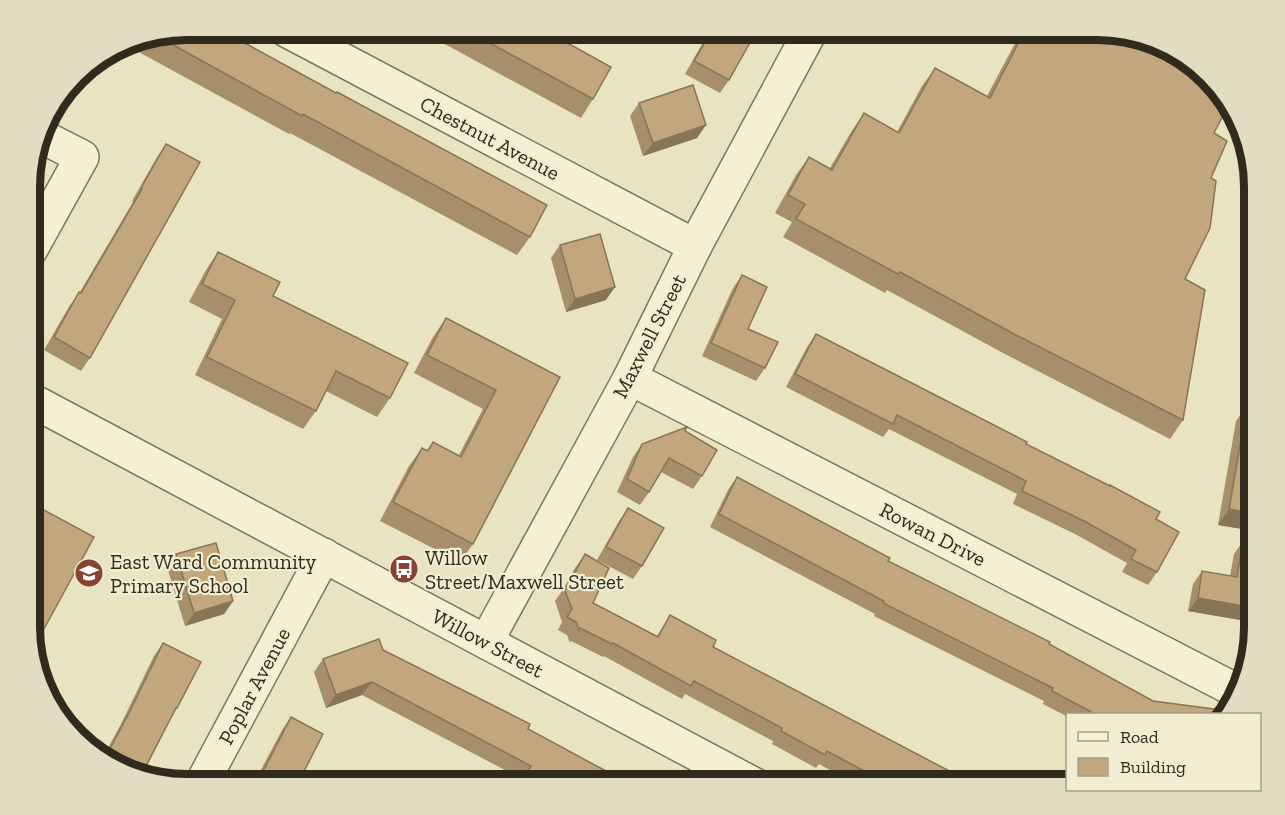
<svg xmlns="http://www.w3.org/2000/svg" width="1285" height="815" viewBox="0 0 1285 815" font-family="'Zilla Slab',serif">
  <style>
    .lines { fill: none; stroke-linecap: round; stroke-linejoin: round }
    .minor-casing { stroke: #7f755b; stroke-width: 36 }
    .minor { stroke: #f4f0d3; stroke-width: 33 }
    .wall { fill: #a78f6b }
    .shaded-wall { fill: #887457 }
    .building { fill: #c2a67c; stroke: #887457; stroke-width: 1.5 }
    .labels { text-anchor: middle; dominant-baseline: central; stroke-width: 4.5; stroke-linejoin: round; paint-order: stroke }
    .street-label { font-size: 21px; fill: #312b1e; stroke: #f0edd0 }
    .poi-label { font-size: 21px; fill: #312b1e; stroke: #f0edd0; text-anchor: start }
    .rim { fill: none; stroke: #312b1e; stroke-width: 8 }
  </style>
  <rect width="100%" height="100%" fill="#e8e4c2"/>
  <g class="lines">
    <!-- minor casing -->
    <g class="minor-casing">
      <g id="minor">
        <polyline points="286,30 695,246"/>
        <polyline points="31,249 82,157 41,136"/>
        <polyline points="630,378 1237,691"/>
        <polyline points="31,400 755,785"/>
        <polyline points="486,642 630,378 695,246 811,30"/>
        <polyline points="201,785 324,555"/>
      </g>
    </g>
    <!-- minor -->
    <use href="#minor" class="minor"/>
  </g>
  <!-- wall -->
  <g class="wall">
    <polygon points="187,30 530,237 517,255 290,133 289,134 124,44 127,42"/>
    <polygon points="419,30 544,30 593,99 581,118"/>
    <polygon points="710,30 757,30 729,80 720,93 685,74"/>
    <polygon points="1022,30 1098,30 1158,56 1163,50 1185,56 1214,133 1211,178 1185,279 1183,420 1170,439 1003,353 887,290 885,293 783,237 792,222 775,213 796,175 809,157 830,168 851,132 864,113 897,132 922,86 935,68 987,96"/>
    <polygon points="639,103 697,138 643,156 630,116"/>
    <polygon points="166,144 90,358 81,371 44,350 70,305 80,292 133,202 132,201 157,157"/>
    <polygon points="560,245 606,300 566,312 551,258"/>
    <polygon points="218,252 273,296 390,398 377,417 326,391 316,411 303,429 195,375 222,319 189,302 206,270"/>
    <polygon points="742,275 748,329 765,368 756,381 702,356 733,288"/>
    <polygon points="446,318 560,377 473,544 460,562 380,521 409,466 422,448 427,450 433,442 459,455 483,409 414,373 433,337"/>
    <polygon points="816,334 1026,444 1156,519 1157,572 1148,585 1122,572 1127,563 1075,534 1013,504 1017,494 889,429 883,437 786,387 807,347"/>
    <polygon points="1255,349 1255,531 1218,525 1236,421 1243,411"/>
    <polygon points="685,431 702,476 693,489 661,472 649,492 640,505 617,492 633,457 642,444"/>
    <polygon points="737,477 888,561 1049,644 1153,701 1218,714 1068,714 1068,717 1043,704 1044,701 874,616 875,614 710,527 728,490"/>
    <polygon points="628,508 642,566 633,579 597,560 619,521"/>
    <polygon points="1243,541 1255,543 1255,618 1252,622 1188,611 1193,584 1202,571 1230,576 1234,554"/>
    <polygon points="176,554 233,601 224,614 185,626 167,567"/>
    <polygon points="585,554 593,603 657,636 670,615 713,647 976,785 857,785 819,764 816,768 772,744 773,741 685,694 682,699 604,656 603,657 571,641 570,643 567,635 558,630 562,622 555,601 564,588 575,568"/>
    <polygon points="163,643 177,708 172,716 143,772 102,759 121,724 154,656"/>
    <polygon points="383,650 528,729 632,785 519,785 522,779 362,695 326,708 314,672 323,659"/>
    <polygon points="291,717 297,785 253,785 282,730"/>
  </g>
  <!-- shaded-wall -->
  <g class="shaded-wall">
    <polygon points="706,125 697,138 643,156 653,143"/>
    <polygon points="615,287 606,300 566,312 575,299"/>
    <polygon points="1229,509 1255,514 1255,531 1218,525"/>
    <polygon points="1198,598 1255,608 1255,618 1252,622 1188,611"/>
    <polygon points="233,601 224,614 185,626 194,613"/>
    <polygon points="372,682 362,695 326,708 336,695"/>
  </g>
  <!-- building -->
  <g class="building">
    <polygon points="187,30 221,30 336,93 337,92 547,205 530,237 303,114 302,116 157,36"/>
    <polygon points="466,30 544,30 611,67 593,99"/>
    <polygon points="712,30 757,30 729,80 694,61"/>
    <polygon points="1025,30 1098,30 1126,38 1161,57 1164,50 1185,56 1229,104 1214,133 1227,141 1211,178 1216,181 1210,228 1185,279 1205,290 1183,420 1016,335 900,272 898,274 796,219 805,204 788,195 809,157 832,170 864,113 899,133 935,68 990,98"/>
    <polygon points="693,85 706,125 653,143 639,103"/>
    <polygon points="166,144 200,162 90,358 54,337 79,292 81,293 142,189 141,188"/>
    <polygon points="600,234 615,287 575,299 560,245"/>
    <polygon points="218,252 280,282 273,296 408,363 390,398 336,371 316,411 207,357 235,300 202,284"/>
    <polygon points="742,275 767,287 748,329 778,342 765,368 711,343"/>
    <polygon points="446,318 560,377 473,544 393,502 422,448 428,451 433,442 461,457 496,390 427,355"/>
    <polygon points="816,334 1027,442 1026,444 1110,486 1110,485 1160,512 1156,519 1179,532 1157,572 1131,559 1136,550 1084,521 1022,491 1026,481 897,415 893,424 795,374"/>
    <polygon points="1255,391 1255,514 1229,509 1247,405 1252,406"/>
    <polygon points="687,427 685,431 717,450 702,476 669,458 649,492 627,479 642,444"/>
    <polygon points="737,477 890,558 888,561 1050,642 1049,644 1153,701 1214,709 1218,714 1095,714 1052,691 1053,688 883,603 884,601 719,514"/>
    <polygon points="31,503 94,537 32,651 31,648"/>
    <polygon points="628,508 664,528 642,566 606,547"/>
    <polygon points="1243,541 1255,543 1255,608 1198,598 1202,571 1237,577"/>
    <polygon points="216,543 233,601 194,613 176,554"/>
    <polygon points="585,554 609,568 593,603 658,637 670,615 716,640 713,647 976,785 890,785 827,751 825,755 781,731 782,728 694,681 691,686 613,643 612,644 580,628 579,630 576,622 567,617 572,609 564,588 566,589"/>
    <polygon points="379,639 383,650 530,724 528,729 632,785 551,785 527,772 531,766 372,682 336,695 323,659"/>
    <polygon points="163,643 201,662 177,708 176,708 143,772 104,760 130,711"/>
    <polygon points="291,717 323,734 297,785 256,785"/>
  </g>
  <!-- icons -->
  <defs>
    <g id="bus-disc" transform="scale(1.5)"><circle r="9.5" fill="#874232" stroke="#f0edd0"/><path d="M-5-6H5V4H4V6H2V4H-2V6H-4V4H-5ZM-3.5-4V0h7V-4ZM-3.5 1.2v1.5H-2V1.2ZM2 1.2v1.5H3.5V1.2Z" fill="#fff"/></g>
    <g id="school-disc" transform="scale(1.5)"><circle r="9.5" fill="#874232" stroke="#f0edd0"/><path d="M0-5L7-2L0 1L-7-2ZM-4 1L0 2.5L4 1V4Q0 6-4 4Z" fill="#fff"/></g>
  </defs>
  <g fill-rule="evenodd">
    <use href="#bus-disc" x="404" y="569"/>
    <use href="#school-disc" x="89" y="573"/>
  </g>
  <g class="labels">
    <!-- street labels -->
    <g class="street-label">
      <text transform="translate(490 138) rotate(28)">Chestnut Avenue</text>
      <text transform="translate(649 336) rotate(-63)">Maxwell Street</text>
      <text transform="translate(933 534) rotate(27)">Rowan Drive</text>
      <text transform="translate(488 643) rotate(28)">Willow Street</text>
      <text transform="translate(254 686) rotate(-62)">Poplar Avenue</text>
    </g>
    <!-- poi labels -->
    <g class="poi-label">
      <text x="425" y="557">Willow<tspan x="425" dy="24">Street/Maxwell Street</tspan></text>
      <text x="110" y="561">East Ward Community<tspan x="110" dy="24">Primary School</tspan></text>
    </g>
  </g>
  <!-- crop -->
  <path d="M0 0H1285V815H0ZM187 40H1097A147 147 0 0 1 1244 187V627A147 147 0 0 1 1097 774H187A147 147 0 0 1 40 627V187A147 147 0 0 1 187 40Z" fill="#e1ddc2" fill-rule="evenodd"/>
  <path class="rim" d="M187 40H1097A147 147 0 0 1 1244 187V627A147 147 0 0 1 1097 774H187A147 147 0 0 1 40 627V187A147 147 0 0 1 187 40Z"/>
  <!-- legend -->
  <rect x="1066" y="713" width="195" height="78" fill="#f0edd0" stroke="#a49f89" stroke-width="1.5"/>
  <rect x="1078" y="732" width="30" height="9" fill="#f4f0d3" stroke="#a49f89" stroke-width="1.5"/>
  <text x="1120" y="743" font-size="18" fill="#312b1e">Road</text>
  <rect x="1078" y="758" width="30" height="18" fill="#c2a67c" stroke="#a49f89" stroke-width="1.5"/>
  <text x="1120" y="773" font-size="18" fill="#312b1e">Building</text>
</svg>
